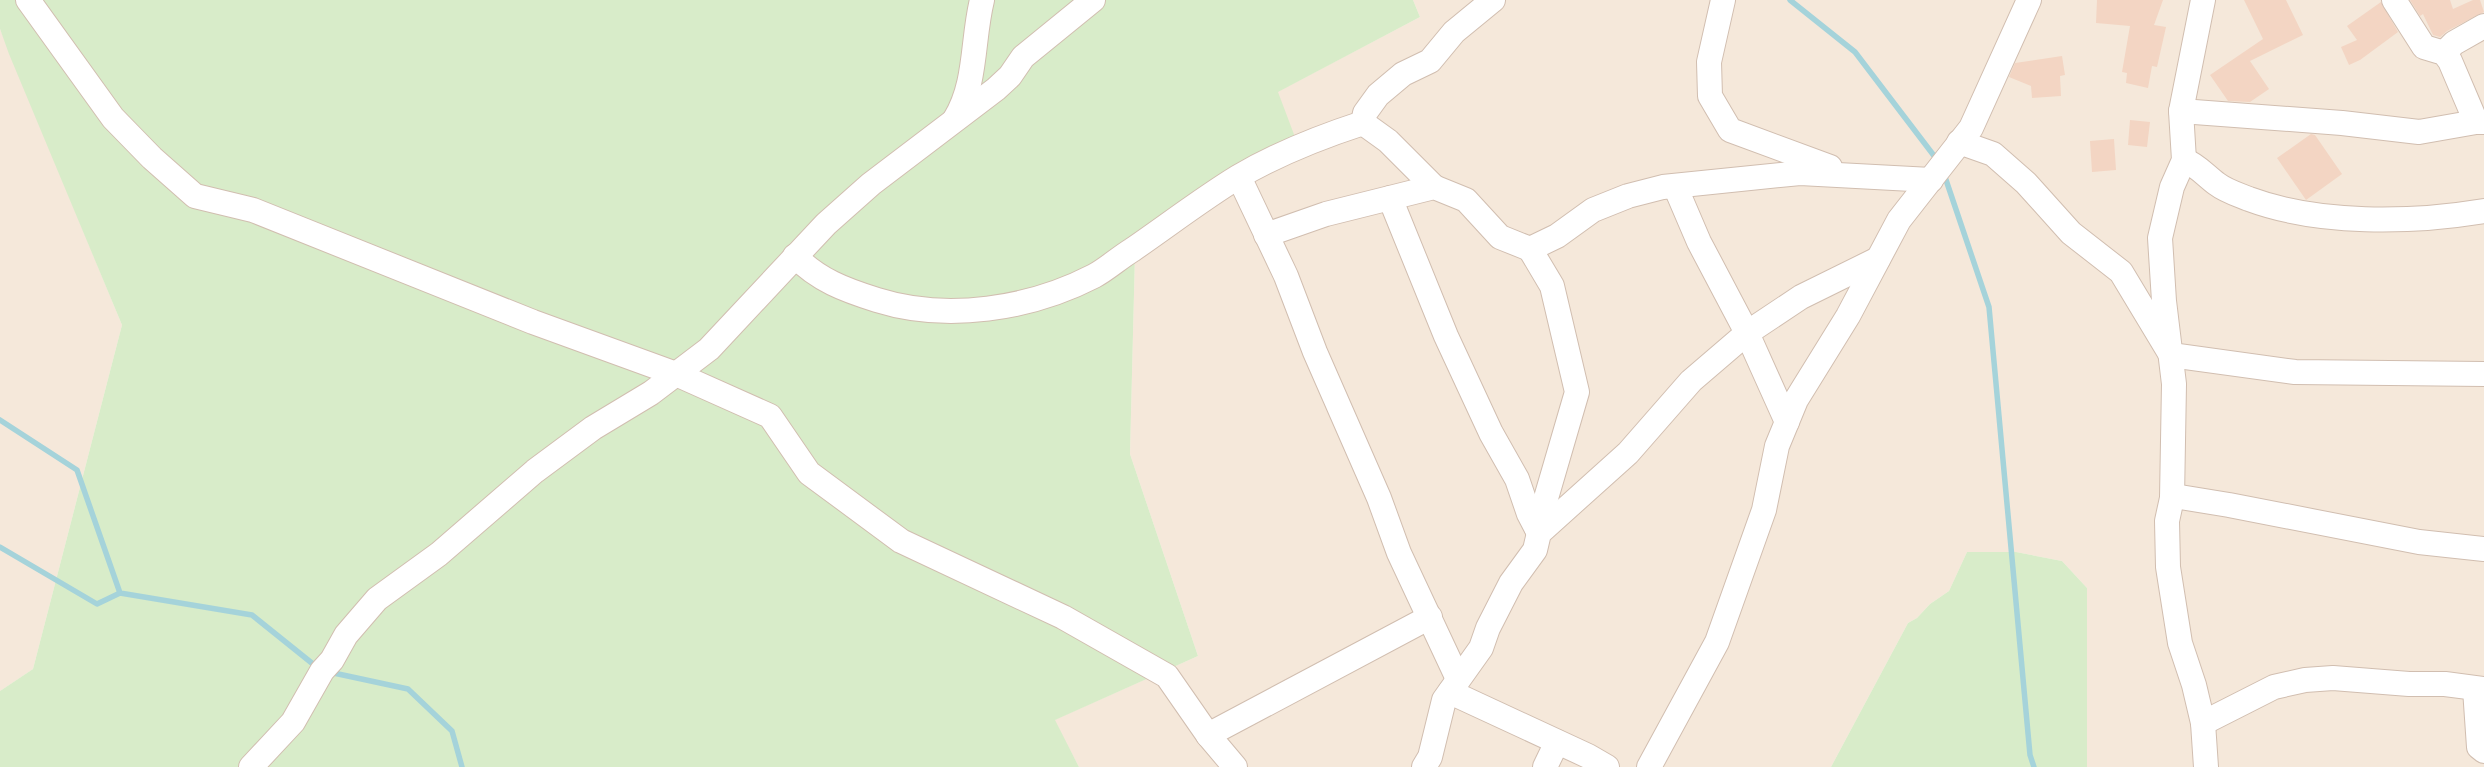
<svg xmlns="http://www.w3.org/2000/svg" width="2484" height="767" viewBox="0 0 2484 767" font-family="Barlow,sans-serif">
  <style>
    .residential { fill: #f5e8da }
    .green { fill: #d8ecc9 }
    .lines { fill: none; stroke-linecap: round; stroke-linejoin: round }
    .stream { stroke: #a5d3da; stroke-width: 5.5 }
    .building { fill: #f3d5c3 }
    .minor-casing { stroke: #d1beb0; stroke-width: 26 }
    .minor { stroke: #fff; stroke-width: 24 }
  </style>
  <rect width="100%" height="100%" fill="#fdf6ec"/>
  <!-- residential -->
  <g class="residential">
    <polygon points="1413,0 2484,0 2484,767 2087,767 2087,588 2062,561 2016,552 1967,552 1949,591 1930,604 1917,618 1908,623 1831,767 1079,767 1054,720 1198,656 1130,454 1135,254 1277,92 1420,17"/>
    <polygon points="0,29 122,325 33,669 0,691"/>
  </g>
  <!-- green -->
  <g class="green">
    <polygon points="0,0 1413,0 1420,17 1278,92 1298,145 1135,254 1130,454 1198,656 1055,720 1079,767 0,767 0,691 33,669 122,325 9,54 0,29"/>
    <polygon points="1967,552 2016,552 2062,561 2087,588 2087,767 1831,767 1908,623 1917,618 1930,604 1949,591"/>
  </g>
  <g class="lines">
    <!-- stream -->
    <g class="stream">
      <polyline points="1790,0 1855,52 1938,161"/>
      <polyline points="1944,174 1989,307 2030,755 2034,767"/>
      <polyline points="0,420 77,470 120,593 252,615 318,668"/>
      <polyline points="0,547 97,604 120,593"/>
      <polyline points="329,672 408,689 452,731 462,767"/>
    </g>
  </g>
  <!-- building -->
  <g class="building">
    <polygon points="2097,0 2163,0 2154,25 2166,27 2157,67 2152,66 2148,88 2126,83 2127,73 2122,72 2130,26 2096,23"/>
    <polygon points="2244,0 2286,0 2303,35 2250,61 2269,89 2250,102 2228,101 2210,75 2263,39"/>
    <polygon points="2410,0 2450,0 2453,9 2473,0 2480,0 2484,12 2447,31 2440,37 2433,35 2423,14 2420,16"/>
    <polygon points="2381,2 2398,32 2360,60 2349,65 2341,47 2357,40 2347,26"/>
    <polygon points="2062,56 2065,75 2060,76 2061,96 2032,98 2031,86 2009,77 2015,63"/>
    <polygon points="2130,120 2150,122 2147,147 2128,145"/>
    <polygon points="2311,134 2315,135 2342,174 2306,200 2277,158"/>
    <polygon points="2114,139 2116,170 2092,172 2090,141"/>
  </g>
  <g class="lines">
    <!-- minor casing -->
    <g class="minor-casing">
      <g id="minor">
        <polyline points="28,0 113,118 152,158 195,196 253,210 533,322 676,374 770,416 809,473 901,541 1063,617 1167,676 1208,735 1235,767"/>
        <polyline points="1723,0 1709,62 1710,96 1730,130 1830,167"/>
        <polyline points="2203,0 2181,111 2184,160 2172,187 2160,238 2164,301 2174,384 2172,498 2167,521 2168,567 2180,643 2194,685 2203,723 2206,767"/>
        <polyline points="2394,0 2424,47 2444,53 2450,61 2476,122"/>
        <polyline points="2444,53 2454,43 2484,26"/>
        <polyline points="2181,111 2342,123 2419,132 2476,122 2484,122"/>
        <path d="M955 119C977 83 972 40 982 0"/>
        <polyline points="1363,123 1365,113 1378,95 1403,74 1430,61 1454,32 1493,0"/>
        <polyline points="1363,123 1388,141 1434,187"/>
        <polyline points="1959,142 1993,154 2026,183 2071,233 2121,272 2171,355 2295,372 2484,374"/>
        <path d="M2184 160C2197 165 2206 176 2217 184 2226 191 2239 195 2249 199 2319 225 2411 223 2484 211"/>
        <polyline points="1239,177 1286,276 1315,352 1379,498 1399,553 1458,679"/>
        <polyline points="1675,186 1699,242 1747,333 1787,422"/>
        <polyline points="1390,198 1446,336 1491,433 1517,479 1529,514 1539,533"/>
        <polyline points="1266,235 1326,214 1434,187 1466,200 1500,237 1530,249 1557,236 1593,210 1628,196 1663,187 1800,173 1931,180"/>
        <polyline points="1530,249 1552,286 1577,392 1537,529"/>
        <path d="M795 256C818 280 845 290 877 300 947 322 1030 309 1094 276 1107 269 1119 258 1132 250 1167 226 1202 199 1238 177 1277 154 1320 137 1363 123"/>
        <polyline points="2172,498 2180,497 2229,505 2419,542 2484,549"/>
        <polyline points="2475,689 2479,747 2484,751"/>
        <polyline points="1450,692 1588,756 1607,767"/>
        <polyline points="2203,723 2274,687 2305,680 2333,678 2409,684 2445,684 2484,689"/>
        <polyline points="1208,735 1430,617"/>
        <polyline points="251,767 293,722 322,671 332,660 346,635 377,599 439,554 535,471 593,428 651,393 709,349 826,224 871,184 996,89 1010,76 1023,57 1093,0"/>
        <polyline points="1424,767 1430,757 1444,700 1481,648 1488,628 1511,583 1535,550 1539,533 1628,453 1691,381 1747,333 1801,297 1878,259"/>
        <polyline points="1545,767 1557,742"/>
        <polyline points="1649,767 1717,642 1764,510 1777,446 1796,400 1848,316 1899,220 1971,128 2029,0"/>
      </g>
    </g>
    <!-- minor -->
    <use href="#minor" class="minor"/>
  </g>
</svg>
